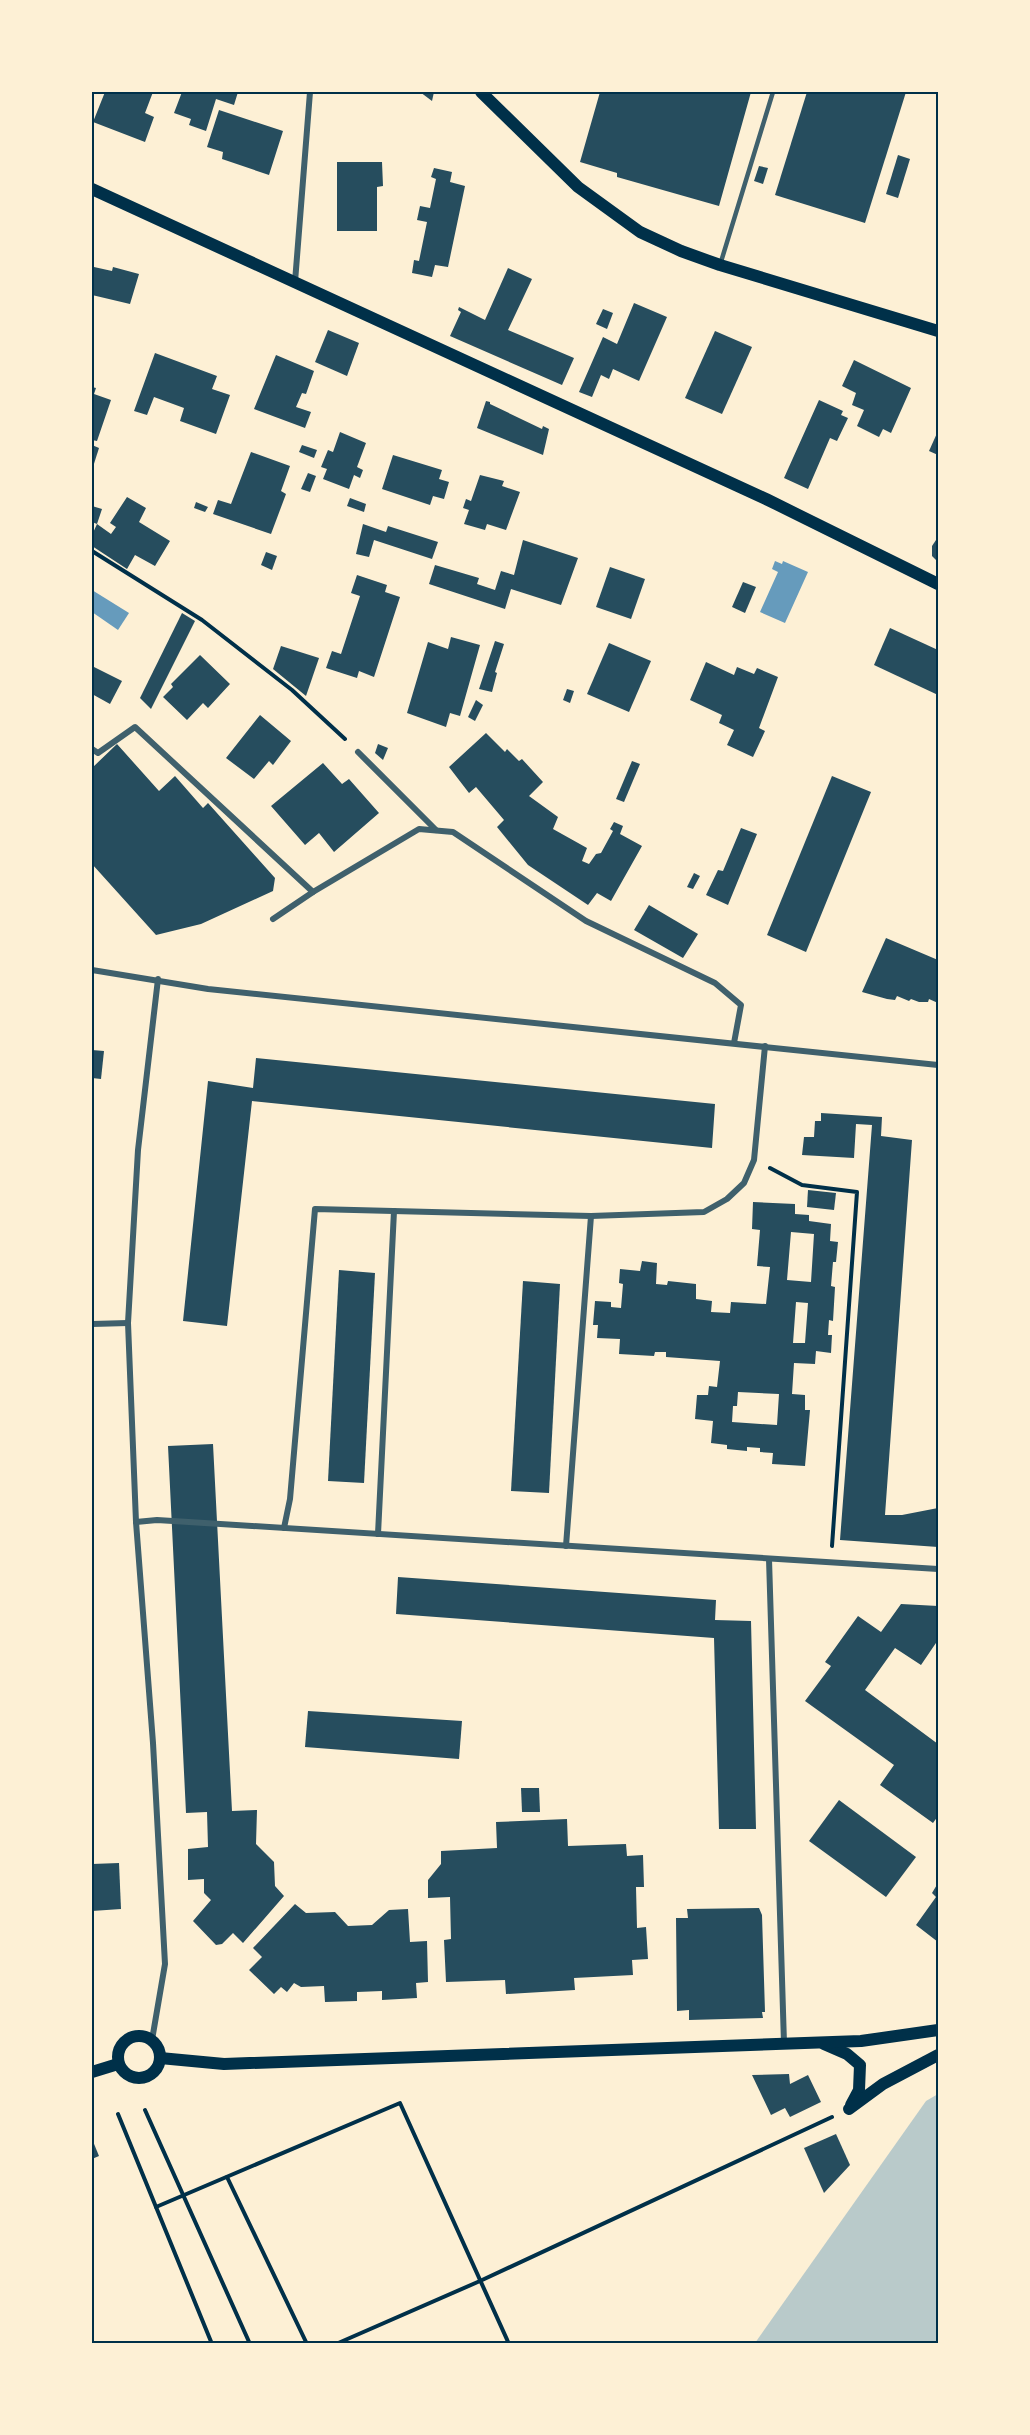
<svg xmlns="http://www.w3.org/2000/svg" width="1030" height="2435" viewBox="0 0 1030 2435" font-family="'Titillium Web',sans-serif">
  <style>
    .green { fill: #b9caca }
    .water { fill: #669bbc }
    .building { fill: #264d5e; fill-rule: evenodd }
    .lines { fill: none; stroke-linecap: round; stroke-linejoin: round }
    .path { stroke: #003049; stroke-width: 4 }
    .service { stroke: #3f606c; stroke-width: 4.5 }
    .minor { stroke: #3f606c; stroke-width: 6 }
    .secondary { stroke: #003049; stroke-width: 12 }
    .neatline { fill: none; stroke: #003049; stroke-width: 2 }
  </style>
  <rect width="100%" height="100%" fill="#fdf0d5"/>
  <!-- green -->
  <polygon class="green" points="938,2094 938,2343 755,2343 926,2101"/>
  <!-- water -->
  <g class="water">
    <polygon points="775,561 782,564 783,561 808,572 785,623 760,612 778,572 772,569"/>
    <polygon points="92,590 129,613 118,630 92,612"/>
  </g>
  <!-- building -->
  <g class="building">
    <polygon points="105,92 153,92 145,113 154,117 145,142 93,122"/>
    <polygon points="182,92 238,92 234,105 216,99 206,131 189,125 191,119 174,113"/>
    <polygon points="420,92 434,92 432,101"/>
    <polygon points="600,92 751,92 719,206 617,177 617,173 580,162"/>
    <polygon points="807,92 906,92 865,223 775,195"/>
    <polygon points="219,110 283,131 269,175 222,159 223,152 207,147"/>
    <polygon points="898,155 910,159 898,198 886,194"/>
    <polygon points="337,162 382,162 383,186 377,187 377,231 337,231"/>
    <polygon points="759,166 768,168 763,184 754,181"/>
    <polygon points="434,168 452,172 450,182 465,186 448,267 435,265 432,277 412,273 414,260 419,261 427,222 417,220 420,206 430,208 436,179 431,177"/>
    <polygon points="94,267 112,271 113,267 139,274 130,304 92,295 92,276"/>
    <polygon points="508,268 532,279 508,330 574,358 562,385 450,336 461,312 458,310 459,307 485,320"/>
    <polygon points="634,303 667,317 639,381 613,369 609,379 601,375 592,397 579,392 603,337 617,344"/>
    <polygon points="603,309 613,313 607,329 596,324"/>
    <polygon points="328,330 359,343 347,376 315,362"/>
    <polygon points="715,331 752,347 722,414 685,398"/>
    <polygon points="155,353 217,376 212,389 230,395 216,434 180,421 184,408 154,397 147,415 134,411"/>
    <polygon points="276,355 314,371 306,394 302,393 296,407 311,412 305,428 254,409"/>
    <polygon points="854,360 911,388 891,433 883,429 879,437 857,426 864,410 852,405 856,393 842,386"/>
    <polygon points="92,387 96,388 94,394 111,400 97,441 92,440"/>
    <polygon points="819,400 843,411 841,415 848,418 837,441 830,438 808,489 784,478"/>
    <polygon points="486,401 490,402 490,404 542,429 543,426 549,429 543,455 477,428"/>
    <polygon points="938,431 938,455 929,451"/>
    <polygon points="340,432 366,443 357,467 363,470 360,478 354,475 349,489 323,479 327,469 321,467 328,450 333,452"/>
    <polygon points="92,445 99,448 92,470"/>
    <polygon points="302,445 317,450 314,458 299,452"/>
    <polygon points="251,452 290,466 281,491 286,494 271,534 213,514 218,500 231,504"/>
    <polygon points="393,455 442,470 439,479 449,482 444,499 433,496 430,505 382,489"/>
    <polygon points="308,473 316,476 310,492 301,489"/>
    <polygon points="480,475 504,481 502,486 520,492 506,530 487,524 485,530 464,524 469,510 463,508 466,499 471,501"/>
    <polygon points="127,497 146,508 139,522 170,541 155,566 135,555 127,569 92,546 92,535 97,524 111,534 116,527 110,523"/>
    <polygon points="350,498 366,504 364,512 347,506"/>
    <polygon points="196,502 208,507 205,512 194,508"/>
    <polygon points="92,506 102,509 97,524 92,522"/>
    <polygon points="363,524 386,532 388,526 438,542 432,559 374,540 369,557 356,554"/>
    <polygon points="938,537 938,562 932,556 932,546"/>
    <polygon points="523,540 578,558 561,605 511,589 505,609 429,584 435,565 479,578 477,584 495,590 501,571 514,575"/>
    <polygon points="266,552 277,556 272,570 261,565"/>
    <polygon points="610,567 645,579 631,619 596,607"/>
    <polygon points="357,575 387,585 385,592 400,597 374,677 359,671 357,678 326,668 332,651 341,654 360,596 351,593"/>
    <polygon points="743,582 756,587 745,613 732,607"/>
    <polygon points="182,613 195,621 151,709 140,698"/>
    <polygon points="890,628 938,650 938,695 874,665"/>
    <polygon points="451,637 480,645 460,716 450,713 446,727 407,713 428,642 448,649"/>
    <polygon points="495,641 504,644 495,672 497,673 492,692 479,689"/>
    <polygon points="609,643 651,661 629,712 587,694"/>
    <polygon points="281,646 319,658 306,696 273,669"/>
    <polygon points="200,655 230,684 208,708 203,703 187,720 163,697 173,687 171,684"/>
    <polygon points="706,662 734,675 737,667 754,674 757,668 778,677 759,728 765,731 753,757 727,745 734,730 719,723 722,715 690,700"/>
    <polygon points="92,666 122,681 110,704 92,694"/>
    <polygon points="567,689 574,691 570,703 563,700"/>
    <polygon points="476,700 483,705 475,721 468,717"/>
    <polygon points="260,715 291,741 273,765 269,761 254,779 226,758"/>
    <polygon points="486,733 505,752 507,749 519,761 522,759 543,782 529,796 558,817 553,829 587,848 582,861 589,864 596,854 601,853 613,831 610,829 614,822 623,826 620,834 642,846 611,901 597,893 588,905 528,865 497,827 504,820 476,787 469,793 449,767"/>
    <polygon points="117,744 159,791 175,776 203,808 208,803 275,878 273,891 201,924 156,935 92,864 92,768"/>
    <polygon points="378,744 388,748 383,760 375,753"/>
    <polygon points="632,761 640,764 624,802 616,799"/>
    <polygon points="323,763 342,784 349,779 379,813 334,852 319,833 305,845 271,806"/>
    <polygon points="832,776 871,792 806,952 767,935"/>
    <polygon points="741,828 757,834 728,905 706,895 718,870 723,871"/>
    <polygon points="694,873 700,876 693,889 687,887"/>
    <polygon points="649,905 698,934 683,958 634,930"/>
    <polygon points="886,938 938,960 938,1003 929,999 928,1002 919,1002 911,999 909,1001 897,996 895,1000 887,999 862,992"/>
    <polygon points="92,1050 104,1051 101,1079 92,1078"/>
    <polygon points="256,1058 715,1104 712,1148 252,1101 227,1326 183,1321 208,1081 253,1088"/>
    <polygon points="821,1113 882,1117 881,1136 912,1140 885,1515 902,1515 938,1508 938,1547 840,1540 872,1125 856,1124 854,1158 802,1155 804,1137 814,1137 815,1121 821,1121"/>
    <polygon points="808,1190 836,1193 834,1210 807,1207"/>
    <path d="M753 1202 795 1204V1214L809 1215V1221L831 1224 830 1241 838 1242 836 1262H833L831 1286 835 1287 833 1321 829 1320 828 1335H832L831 1353 816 1351 815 1364 794 1363 792 1394 805 1395V1410H810L805 1466 772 1464 773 1453 760 1452V1448L747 1447V1451L727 1449V1445L711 1443 713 1421 695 1419 697 1395H708L709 1386 717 1387 720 1361 666 1357V1352H655L654 1356 619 1354 620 1339 597 1338 598 1325H593L595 1301 611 1302V1307L621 1308 623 1284 619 1283 620 1269 640 1271 642 1261 657 1263 656 1284 667 1285 668 1281 696 1284V1299L712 1301 711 1312 730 1313 731 1302 766 1304 770 1267 757 1266 760 1230 752 1229ZM791 1232 814 1234 811 1282 787 1280ZM796 1302 808 1303 805 1343H793ZM738 1392 779 1394 777 1425 732 1422 733 1406H737Z"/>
    <polygon points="339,1270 375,1273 364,1483 328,1481"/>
    <polygon points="523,1281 560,1284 549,1493 511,1491"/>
    <polygon points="213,1444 232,1811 257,1810 256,1844 274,1862 275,1886 284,1896 243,1943 233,1933 222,1944 216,1945 193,1921 211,1900 204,1893 204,1879 188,1880 188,1849 208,1847 207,1812 186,1813 168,1446"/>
    <polygon points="398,1577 716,1600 715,1620 751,1621 756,1829 719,1829 714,1638 396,1614"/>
    <polygon points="901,1604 938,1606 938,1640 921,1665 895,1648 865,1690 938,1744 938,1816 933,1823 880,1785 894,1765 805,1701 831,1666 825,1662 858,1616 881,1632"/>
    <polygon points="308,1711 462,1721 459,1759 305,1747"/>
    <polygon points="521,1788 539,1788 540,1812 522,1812"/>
    <polygon points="839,1800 916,1857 886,1897 809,1841"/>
    <polygon points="567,1819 568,1846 626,1844 627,1856 643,1855 644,1887 636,1887 637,1928 646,1927 648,1959 632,1960 633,1975 574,1978 575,1990 506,1994 505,1980 446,1982 444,1940 451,1939 450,1897 428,1898 428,1880 441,1864 441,1851 497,1848 496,1822"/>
    <polygon points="119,1863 121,1909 92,1911 92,1864"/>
    <polygon points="938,1883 938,1942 916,1925 936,1897 932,1893"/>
    <polygon points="295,1904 306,1913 335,1912 348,1926 372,1925 389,1910 408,1909 410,1942 427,1941 428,1982 416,1983 417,1998 382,2000 382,1991 357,1992 357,2001 325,2002 324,1986 301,1987 294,1983 287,1992 281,1987 274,1994 249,1970 262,1957 253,1948"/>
    <polygon points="759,1908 762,1915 765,2012 762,2012 763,2018 689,2020 689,2010 677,2011 676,1918 688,1918 687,1909"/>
    <polygon points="789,2074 790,2084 808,2075 821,2102 790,2117 785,2108 771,2115 752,2075"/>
    <polygon points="836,2134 850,2165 824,2193 804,2148"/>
    <polygon points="92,2139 99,2156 92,2159"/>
  </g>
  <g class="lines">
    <!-- path -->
    <g class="path">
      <polyline points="92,551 202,620 292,690 345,739"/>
      <polyline points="770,1168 802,1185 857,1192 832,1546"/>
      <polyline points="145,2110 250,2344"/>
      <polyline points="118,2114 212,2344"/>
      <polyline points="227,2177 307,2344"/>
      <polyline points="156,2207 400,2103 509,2344"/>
      <polyline points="336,2344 480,2281 832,2117"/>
    </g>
    <!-- service -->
    <polyline class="service" points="720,265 773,92"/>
    <!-- minor -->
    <g class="minor">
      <polyline points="295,282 310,92"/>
      <polyline points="92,749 98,753 135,727 313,892"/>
      <polyline points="358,752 436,830"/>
      <polyline points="273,919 313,892 419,829 453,832 586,921 715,983 741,1005 734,1043"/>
      <polyline points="92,970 208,989 938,1065"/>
      <polyline points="92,1324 128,1323"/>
      <polyline points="136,1522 157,1520 938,1569"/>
      <polyline points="284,1528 290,1499 315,1209 591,1216 704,1212 727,1199 744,1183 754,1160 765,1046"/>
      <polyline points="378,1534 394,1211"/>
      <polyline points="566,1546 591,1216"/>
      <polyline points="769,1559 784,2043"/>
      <polyline points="152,2040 165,1964 153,1743 136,1522 128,1323 138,1150 158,979"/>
    </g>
    <!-- secondary -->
    <g class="secondary">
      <polyline points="481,92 578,187 640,232 681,251 720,265 938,331"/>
      <polyline points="92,189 766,499 938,584"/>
      <circle cx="139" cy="2057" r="21"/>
      <polyline points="824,2044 847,2054 860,2065 859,2090 851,2105"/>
      <polyline points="160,2058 224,2064 861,2041 938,2030"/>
      <polyline points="92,2072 118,2064"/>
      <polyline points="849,2109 883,2084 938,2055"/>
    </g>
  </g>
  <!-- border -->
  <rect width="1030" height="2435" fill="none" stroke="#fdf0d5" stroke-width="186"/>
  <rect x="93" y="93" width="844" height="2249" class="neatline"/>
</svg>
